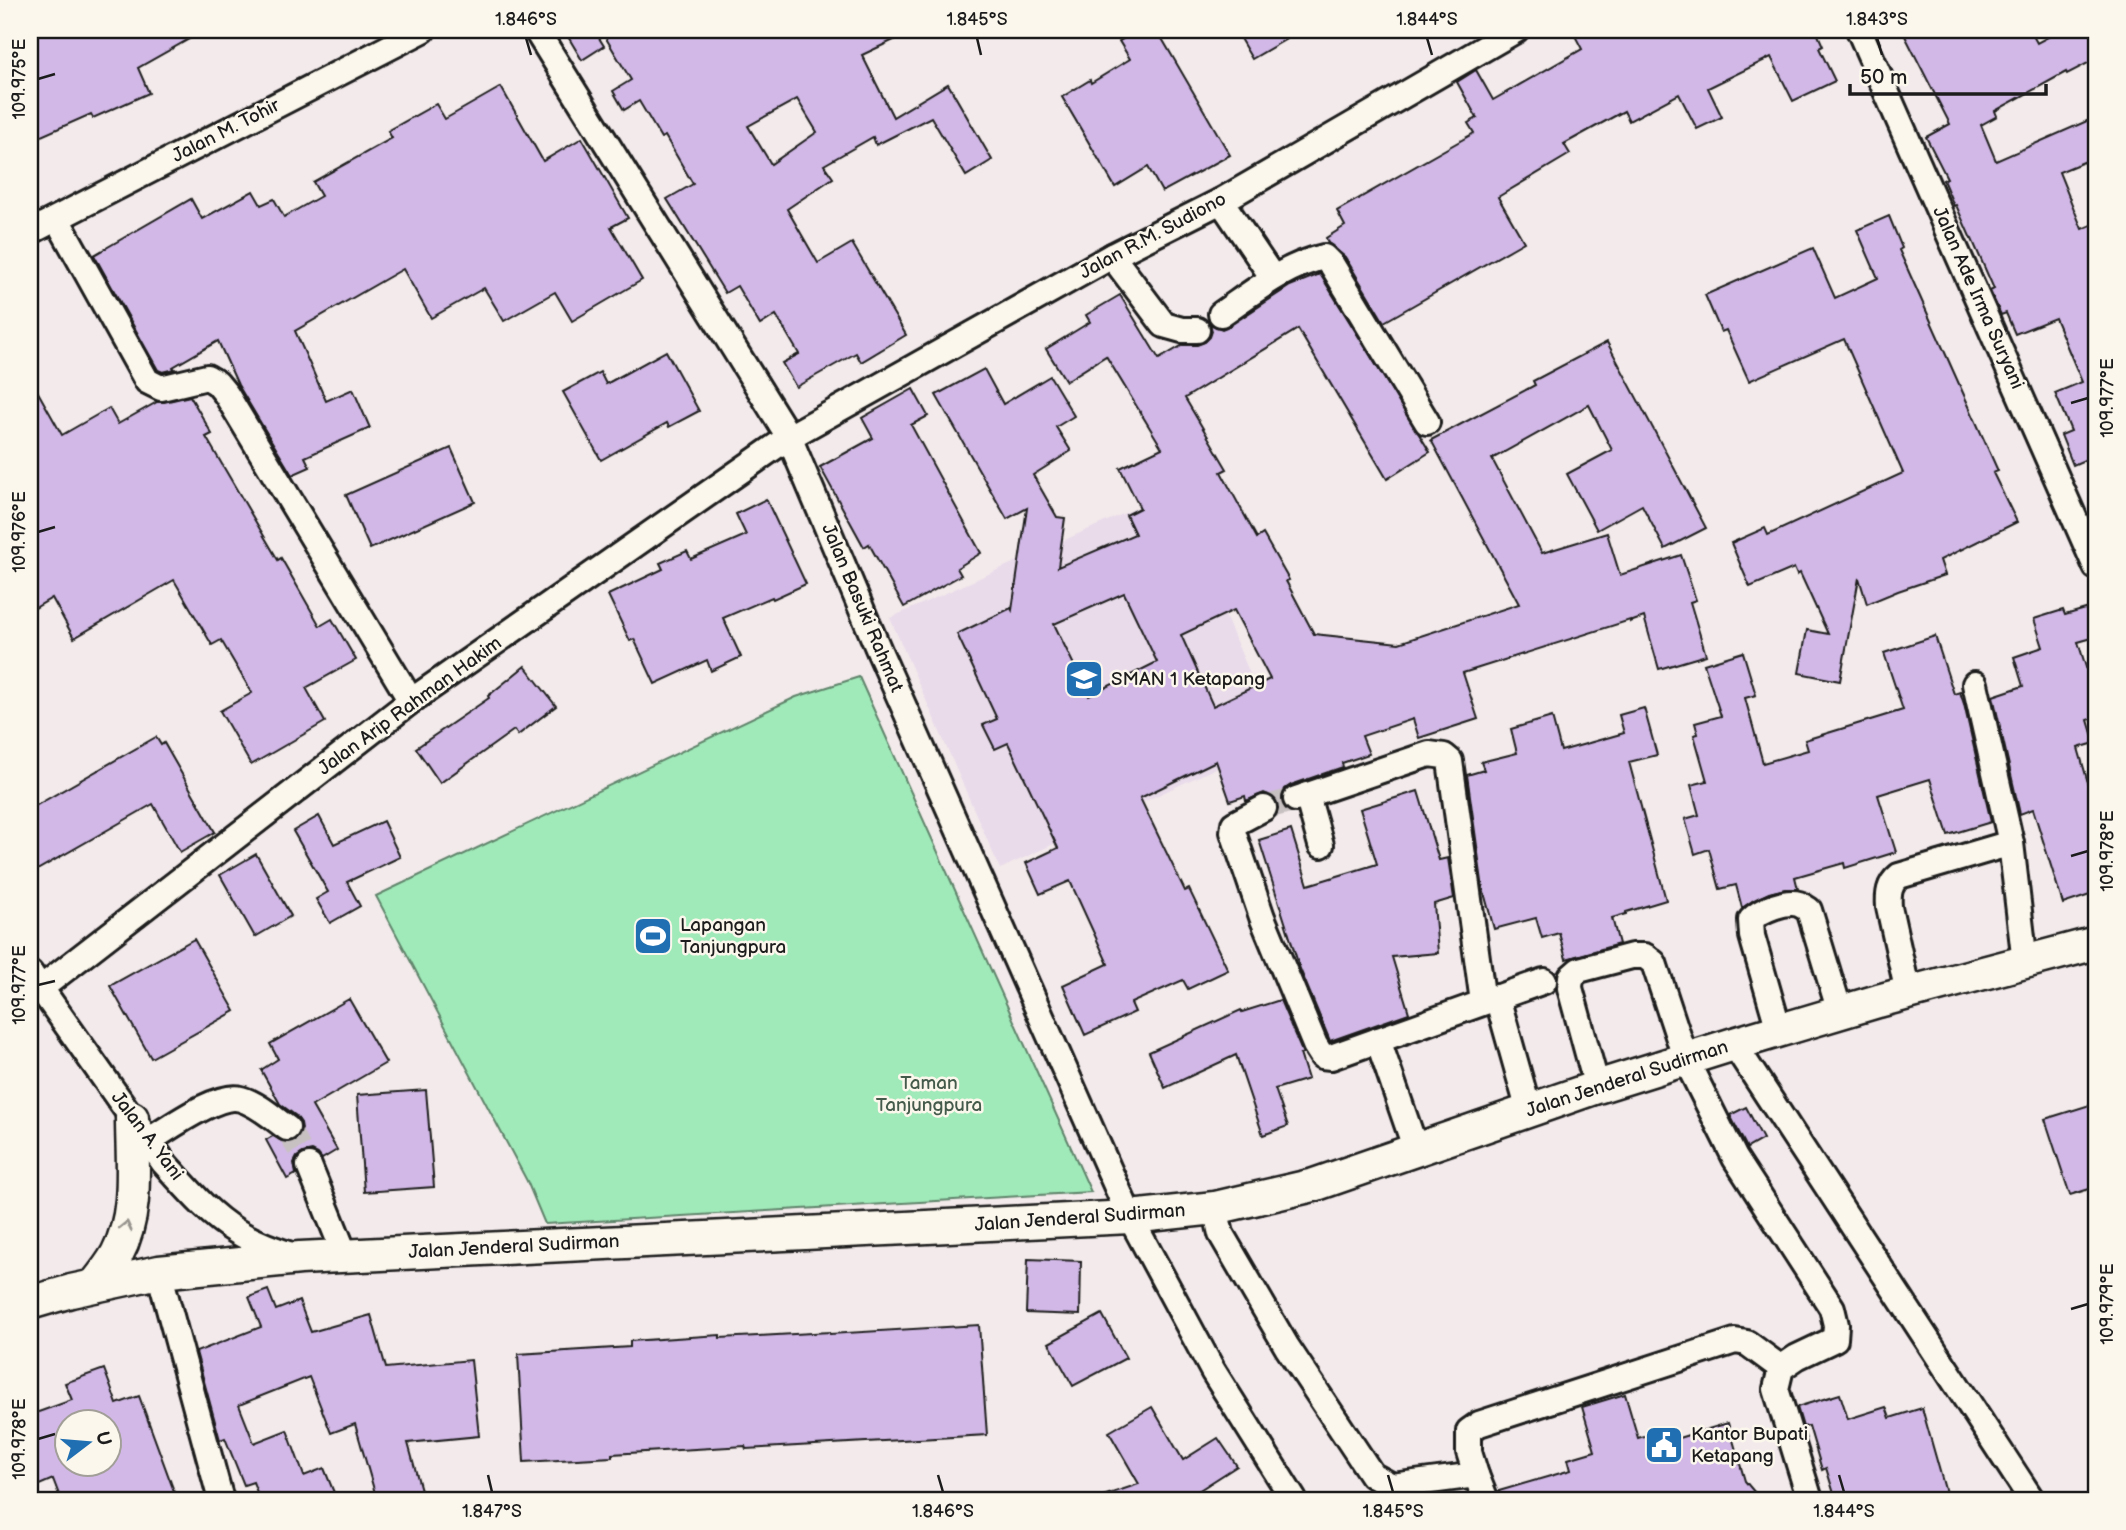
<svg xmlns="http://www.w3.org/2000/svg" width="2126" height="1530" viewBox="0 0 2126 1530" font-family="'Balsamiq Sans',sans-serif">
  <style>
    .built { fill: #e9dbea }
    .green { fill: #a0eab9; stroke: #5e836a; stroke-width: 2 }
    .building { fill: #d1b8e6; stroke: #1c1c1c; stroke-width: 2; fill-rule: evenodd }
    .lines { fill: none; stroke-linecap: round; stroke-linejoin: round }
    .minor-tunnel { stroke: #c8c1c2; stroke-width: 24; stroke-dasharray: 24 12; stroke-linecap: butt }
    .minor-casing { stroke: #1c1c1c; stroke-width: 30 }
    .major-casing { stroke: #1c1c1c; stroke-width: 37 }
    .minor { stroke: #fbf7ec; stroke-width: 24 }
    .major { stroke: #fbf7ec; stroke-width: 32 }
    .oneway { stroke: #97948e }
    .ticks { fill: none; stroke: #1c1c1c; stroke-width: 2.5 }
    .labels { text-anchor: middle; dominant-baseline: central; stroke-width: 5; stroke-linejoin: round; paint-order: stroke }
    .street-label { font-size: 19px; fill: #1c1c1c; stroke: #fbf7ec }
    .poi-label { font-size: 19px; fill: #1c1c1c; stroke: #fbf7ec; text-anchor: start }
    .park-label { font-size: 19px; fill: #445a4b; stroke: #fbf7ec }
    .neatline { fill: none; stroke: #1c1c1c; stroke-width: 2.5 }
    .ticks-label { font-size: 18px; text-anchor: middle; fill: #1c1c1c }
  </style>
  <rect width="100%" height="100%" fill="#f3eaeb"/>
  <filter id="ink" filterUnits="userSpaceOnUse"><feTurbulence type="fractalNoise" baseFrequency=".0143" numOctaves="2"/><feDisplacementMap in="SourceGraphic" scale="14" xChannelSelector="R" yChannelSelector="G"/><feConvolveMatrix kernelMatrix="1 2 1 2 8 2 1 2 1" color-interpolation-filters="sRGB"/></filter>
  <g filter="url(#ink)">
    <!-- built -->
    <polygon class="built" points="1172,492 1278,739 1000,869 890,618"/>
    <!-- green -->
    <polygon class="green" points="859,677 1091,1192 545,1224 527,1181 376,896 796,697"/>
    <!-- building -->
    <g class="building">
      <polygon points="30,30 205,30 138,68 149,93 93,118 91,114 30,141"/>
      <polygon points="564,30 594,30 604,46 582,60"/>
      <path d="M601 30H915L862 55 893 117 948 84 992 160 966 176 931 117 876 145 873 137 824 165 833 178 787 209 818 263 852 243 906 335 861 362 856 353 796 387 782 363 799 354 776 315 760 325 737 286 725 293 667 199 693 184 665 136 661 138 639 101 624 110 613 91 631 80ZM797 99 817 132 771 164 748 126Z"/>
      <polygon points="1139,30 1157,30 1230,155 1162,192 1148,167 1115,187 1062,97 1090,80 1091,83 1130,59 1119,41"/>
      <polygon points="1235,30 1302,30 1252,59"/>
      <polygon points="1572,30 1754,30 1758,39 1781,30 1816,30 1823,46 1819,48 1835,81 1793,101 1771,57 1708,88 1722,117 1697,129 1679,94 1629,121 1624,111 1564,144 1570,154 1498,197 1524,242 1384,322 1345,257 1328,243 1326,238 1345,226 1337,211 1474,133 1468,123 1477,118 1457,82 1476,70 1493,100 1582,49"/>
      <polygon points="1902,30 2030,30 2037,43 2061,30 2096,30 2096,59 2067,74 2066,72 1995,111 1997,116 1981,125 1996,161 2096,117 2096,157 2059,172 2082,229 2096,223 2096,455 2073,465 2061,435 2071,431 2055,393 2082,382 2055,318 2015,334 2006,313 2001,315 1990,291 1994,289 1972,239 1971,239 1956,205 1954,206 1943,180 1947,178 1926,137 1950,124"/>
      <polygon points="501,87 543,161 582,138 628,218 611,227 642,280 572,321 555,292 504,321 484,288 431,318 403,269 295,331 326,401 353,389 370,428 305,457 310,467 292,475 238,385 218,341 173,367 175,369 163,372 158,370 94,255 191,199 202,219 253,191 261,205 274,199 284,217 321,196 313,182 392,138 388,131 436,104 445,119"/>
      <polygon points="1889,216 1902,248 1899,250 1998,471 1993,473 2017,522 1940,560 1945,575 1898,591 1867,604 1859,578 1840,681 1799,673 1807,630 1828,634 1800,573 1797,575 1794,568 1750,587 1731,543 1765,528 1768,535 1903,473 1844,339 1749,381 1726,330 1721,332 1705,295 1813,248 1835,298 1878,278 1857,230"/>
      <path d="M1320 274 1430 452 1387 479 1298 329 1185 398 1227 469 1221 472 1257 538 1263 534 1289 580 1286 581 1314 634 1399 643 1519 604 1431 440 1535 385 1533 381 1607 342 1706 528 1665 549 1642 505 1597 530 1567 474 1612 450 1589 405 1492 459 1542 553 1607 533 1620 575 1681 555 1696 600 1690 602 1706 655 1659 669 1644 617 1630 622V620L1463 673 1478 719 1419 738 1413 719 1362 736 1369 754 1342 763 1343 767 1291 785 1285 789 1282 796 1275 798 1264 793 1246 801 1245 796 1230 801 1216 761 1140 798 1185 891 1189 889 1228 970 1188 989 1183 980 1131 1003 1135 1012 1085 1035 1063 985 1108 964 1070 881 1040 894 1026 863 1058 848 1008 743 995 749 983 725 997 719 957 634 1011 608 1012 610 1027 508 1007 519 936 395 984 369 1003 404 1050 376 1074 416 1056 427 1071 451 1033 475 1057 517 1065 518 1058 567 1135 534 1126 515 1140 508 1120 468 1162 448 1106 356 1066 381 1046 349 1090 322 1086 315 1120 295 1159 359 1183 345H1197L1205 342 1210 337 1212 331 1210 324 1222 329 1229 326 1290 286ZM1124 593 1157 662 1089 696 1054 624ZM1234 610 1270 679 1213 706 1181 635Z"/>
      <polygon points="666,351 699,411 669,427 667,423 601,460 563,392 600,372 606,384"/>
      <polygon points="30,378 62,435 109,408 118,424 157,402 164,402 190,396 212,434 206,437 278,560 281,558 320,626 332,619 356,660 306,688 325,722 251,765 220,711 252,693 221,640 212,645 174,580 74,638 52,598 30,611"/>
      <polygon points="913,389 928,416 911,425 981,553 957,568 961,575 904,607 869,544 864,547 820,467 873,438 862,418"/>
      <polygon points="451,448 475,502 370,549 346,495"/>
      <polygon points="766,499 806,584 773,599 772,597 723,618 741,657 711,671 707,660 655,684 634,639 630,641 608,595 663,569 660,563 687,551 691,559 746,535 736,514"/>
      <polygon points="2089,608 2096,628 2096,637 2078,642 2096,699 2096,717 2088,720 2095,743 2078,748 2089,786 2096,784 2096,893 2063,904 2033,809 2020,814 1993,696 2023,686 2014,657 2043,647 2034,619 2063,610 2065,615"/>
      <polygon points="1935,636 1954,694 1960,692 1964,704 1991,822 1948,835 1930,779 1878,795 1896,852 1845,868 1844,863 1795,877 1798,889 1785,889 1769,893 1754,900 1742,908 1736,885 1720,889 1709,849 1695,854 1685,819 1699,815 1691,785 1707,781 1694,735 1698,734 1695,723 1721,716 1704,664 1743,652 1756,695 1745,698 1763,763 1808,750 1805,740 1903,710 1884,653"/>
      <polygon points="525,666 556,706 518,735 514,730 440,783 416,748 489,698 488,696"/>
      <polygon points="1644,708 1657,755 1629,762 1666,900 1626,912 1626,914 1612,918 1619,944 1566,959 1559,933 1542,938 1536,918 1494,929 1483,889 1467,775 1484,770 1481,762 1517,753 1511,729 1552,717 1561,751 1624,733 1619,715"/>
      <polygon points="156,737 161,745 164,743 215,832 180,852 153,804 30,874 30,809"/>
      <polygon points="1418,791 1439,860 1448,858 1454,898 1434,904 1438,953 1392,957 1409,1013 1330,1041 1300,969 1259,840 1291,830 1308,885 1377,864 1360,809"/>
      <polygon points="319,816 334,844 383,821 400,857 347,882 360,906 330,923 316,899 328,892 293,831"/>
      <polygon points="256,854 291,916 255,937 220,875"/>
      <polygon points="194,939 235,1011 151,1058 110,986"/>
      <polygon points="349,999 386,1063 312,1106 337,1150 322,1159 318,1154 312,1151 303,1153 297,1157 294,1163 296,1174 287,1179 266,1140 273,1136 285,1143 294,1141 299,1136 302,1129 301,1123 296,1116 280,1104 261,1070 278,1059 270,1044"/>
      <polygon points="1280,1000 1303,1054 1300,1054 1308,1079 1275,1089 1288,1126 1263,1135 1236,1055 1165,1088 1149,1052 1241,1010 1242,1012"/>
      <polygon points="426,1090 434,1187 364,1192 357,1095"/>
      <polygon points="2096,1103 2096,1187 2070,1195 2045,1119"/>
      <polygon points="1746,1107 1763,1139 1747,1148 1730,1115"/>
      <polygon points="1028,1259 1081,1261 1080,1315 1026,1313"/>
      <polygon points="268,1290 276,1310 299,1301 311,1332 371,1315 386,1368 471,1360 479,1436 408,1443 421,1490 385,1500 377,1500 355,1424 331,1433 309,1377 239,1405 254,1443 287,1430 304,1476 324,1468 337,1500 260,1500 253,1482 244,1485 225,1438 220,1440 196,1352 261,1327 249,1297"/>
      <polygon points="1102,1314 1126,1358 1073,1386 1049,1343"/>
      <polygon points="979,1325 987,1435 746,1449 745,1446 612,1454 612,1457 524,1462 518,1354 630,1347 630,1341 720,1335 720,1338 830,1332 830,1334"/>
      <path d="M104 1369 117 1404 139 1396 175 1494 158 1500H61L53 1479 30 1489V1415L72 1400 65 1383ZM66 1422H108V1464H66Z"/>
      <polygon points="1625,1394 1638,1438 1668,1429 1672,1440 1728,1423 1745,1481 1761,1500 1501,1500 1499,1491 1571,1470 1568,1459 1595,1451 1582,1407"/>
      <polygon points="1840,1394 1848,1419 1886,1407 1890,1418 1922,1408 1948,1500 1836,1500 1826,1468 1822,1470 1809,1426 1803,1427 1797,1407"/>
      <polygon points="1152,1407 1183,1460 1218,1438 1237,1466 1184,1500 1103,1500 1103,1496 1139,1484 1109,1432"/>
    </g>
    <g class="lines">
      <!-- minor-tunnel -->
      <g class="minor-tunnel">
        <polyline points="1264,808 1296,799"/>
        <polyline points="287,1128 309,1166"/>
      </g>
      <!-- minor casing -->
      <g class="minor-casing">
        <g id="minor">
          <polyline points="536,30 789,437 880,653 1130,1217 1213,1371 1294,1500"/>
          <polyline points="1859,30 2096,567"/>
          <polyline points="1221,201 1273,278"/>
          <polyline points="57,219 147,381 161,388 207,377 217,383 226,394 411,701"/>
          <polyline points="30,232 423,30"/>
          <polyline points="1112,256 1164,325 1182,330 1197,330"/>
          <path d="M1221 314C1253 292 1286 265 1324 257L1332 265 1427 422"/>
          <polyline points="1975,684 2011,843"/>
          <polyline points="1307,795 1321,845"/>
          <polyline points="1296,799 1429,754 1444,756 1450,761 1483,1002"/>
          <polyline points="1264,808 1234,824 1233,832 1262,917 1315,1045 1322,1056 1331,1057 1544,981"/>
          <path d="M30 973 164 1163C186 1187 208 1214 236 1231 255 1243 276 1250 297 1257"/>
          <path d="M1908 993 1889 907C1888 894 1889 884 1899 876L2011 843 2025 963"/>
          <polyline points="30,995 41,988 411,701 789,437 1112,256 1221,201 1516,30"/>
          <polyline points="1497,997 1529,1111"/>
          <path d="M1779 1030 1752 936 1751 920C1760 910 1786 900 1799 904 1803 906 1806 908 1809 910L1840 1012"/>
          <polyline points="1378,1040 1416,1150"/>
          <polyline points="1734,1044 2032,1500"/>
          <polyline points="1597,1087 1570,988 1571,977 1579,970 1632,956 1645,956 1654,963 1686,1060 1735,1158 1832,1308 1836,1325 1835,1339 1797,1357 1781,1368 1776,1389 1810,1500"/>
          <path d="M148 1141C168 1129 218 1092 241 1099 258 1104 273 1118 287 1128"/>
          <polyline points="309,1166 345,1255"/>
          <polyline points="1215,1208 1221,1234 1287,1347 1372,1475 1392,1486 1476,1475 1486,1500"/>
          <polyline points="159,1272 221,1500"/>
          <polyline points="1476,1475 1469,1452 1469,1431 1479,1424 1735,1341 1747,1343 1781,1368"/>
        </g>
      </g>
      <!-- major casing -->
      <g class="major-casing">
        <g id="major">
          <path d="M95 1285C103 1275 111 1265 117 1254 139 1213 132 1163 132 1118"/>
          <polyline points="30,1303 71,1291 159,1272 300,1258 1130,1217 1215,1208 1314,1185 1597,1087 1734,1044 1878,1001 2096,943"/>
        </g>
      </g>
      <!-- minor -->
      <use href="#minor" class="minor"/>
      <!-- major -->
      <use href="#major" class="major"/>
    </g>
    <!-- one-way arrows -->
    <defs><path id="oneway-chevron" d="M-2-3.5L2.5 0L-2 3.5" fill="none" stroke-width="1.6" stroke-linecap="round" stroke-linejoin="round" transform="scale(1.75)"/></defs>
    <use class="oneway" href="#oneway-chevron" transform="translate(126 1226) rotate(-77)"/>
  </g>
  <!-- ticks -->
  <path class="ticks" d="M526 38 531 55M977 38 981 55M1427 38 1432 55M1877 38 1882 55M38 79 55 74M2071 403 2088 398M38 532 55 527M2071 856 2088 851M38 985 55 981M2071 1309 2088 1304M38 1439 55 1434M488 1475 492 1492M938 1475 943 1492M1388 1475 1393 1492M1839 1475 1844 1492"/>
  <!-- icons -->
  <defs>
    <g id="school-square" transform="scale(2.0125)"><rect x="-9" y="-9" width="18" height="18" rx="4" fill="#1f6fb2" stroke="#fbf7ec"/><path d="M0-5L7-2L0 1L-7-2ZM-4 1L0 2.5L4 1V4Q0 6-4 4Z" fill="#fff"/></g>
    <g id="stadium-square" transform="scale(2.0125)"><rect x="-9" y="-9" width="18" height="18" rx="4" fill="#1f6fb2" stroke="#fbf7ec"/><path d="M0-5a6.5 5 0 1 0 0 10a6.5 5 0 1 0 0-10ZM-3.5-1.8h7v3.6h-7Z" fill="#fff"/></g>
    <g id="civic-square" transform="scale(2.0125)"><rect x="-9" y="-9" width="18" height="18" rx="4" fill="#1f6fb2" stroke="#fbf7ec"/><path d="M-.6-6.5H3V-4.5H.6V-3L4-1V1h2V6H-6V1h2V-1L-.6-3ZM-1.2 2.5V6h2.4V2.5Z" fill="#fff"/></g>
  </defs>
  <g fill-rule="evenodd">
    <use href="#school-square" x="1084" y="679"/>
    <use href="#stadium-square" x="653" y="936"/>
    <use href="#civic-square" x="1664" y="1445"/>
  </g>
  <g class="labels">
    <!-- street labels -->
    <g class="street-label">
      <text transform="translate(226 131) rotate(-27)">Jalan M. Tohir</text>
      <text transform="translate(1153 236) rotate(-28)">Jalan R.M. Sudiono</text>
      <text transform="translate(1978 298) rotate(66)">Jalan Ade Irma Suryani</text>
      <text transform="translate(862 608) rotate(67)">Jalan Basuki Rahmat</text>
      <text transform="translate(410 706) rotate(-36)">Jalan Arip Rahman Hakim</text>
      <text transform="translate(1627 1079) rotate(-18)">Jalan Jenderal Sudirman</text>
      <text transform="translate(147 1136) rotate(53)">Jalan A. Yani</text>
      <text transform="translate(1080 1218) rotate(-4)">Jalan Jenderal Sudirman</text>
      <text transform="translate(514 1247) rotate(-3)">Jalan Jenderal Sudirman</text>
    </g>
    <!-- poi labels -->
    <g class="poi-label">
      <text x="1111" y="679">SMAN 1 Ketapang</text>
      <text x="680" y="925">Lapangan<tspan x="680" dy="22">Tanjungpura</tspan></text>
      <text x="1691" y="1434">Kantor Bupati<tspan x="1691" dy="22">Ketapang</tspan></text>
    </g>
    <!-- park labels -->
    <g class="park-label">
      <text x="929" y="1083">Taman<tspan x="929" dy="22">Tanjungpura</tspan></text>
    </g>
  </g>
  <!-- margin -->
  <rect width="2126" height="1530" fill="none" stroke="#fbf7ec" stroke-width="77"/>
  <!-- north arrow -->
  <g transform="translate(88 1443) rotate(74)"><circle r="33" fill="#fbf7ec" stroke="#a29f99" stroke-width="2"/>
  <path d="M0-5L12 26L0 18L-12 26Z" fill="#1f6fb2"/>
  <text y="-10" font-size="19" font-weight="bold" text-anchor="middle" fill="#1c1c1c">U</text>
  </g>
  <!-- scale -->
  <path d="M1850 84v10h196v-10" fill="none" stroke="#1c1c1c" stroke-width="3.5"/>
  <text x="1860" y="84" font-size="21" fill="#1c1c1c" stroke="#fbf7ec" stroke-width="5" paint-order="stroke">50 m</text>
  <rect x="38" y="38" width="2050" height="1454" class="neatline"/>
  <g class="ticks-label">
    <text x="526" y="25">1.846°S</text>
    <text x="977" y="25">1.845°S</text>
    <text x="1427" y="25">1.844°S</text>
    <text x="1877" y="25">1.843°S</text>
    <text transform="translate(19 79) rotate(-90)" y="6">109.975°E</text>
    <text transform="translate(2107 398) rotate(-90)" y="6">109.977°E</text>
    <text transform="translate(19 532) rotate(-90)" y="6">109.976°E</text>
    <text transform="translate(2107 851) rotate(-90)" y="6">109.978°E</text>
    <text transform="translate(19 985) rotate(-90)" y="6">109.977°E</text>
    <text transform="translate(2107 1304) rotate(-90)" y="6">109.979°E</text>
    <text transform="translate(19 1439) rotate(-90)" y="6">109.978°E</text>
    <text x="492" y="1517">1.847°S</text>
    <text x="943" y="1517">1.846°S</text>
    <text x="1393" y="1517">1.845°S</text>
    <text x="1844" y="1517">1.844°S</text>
  </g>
</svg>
